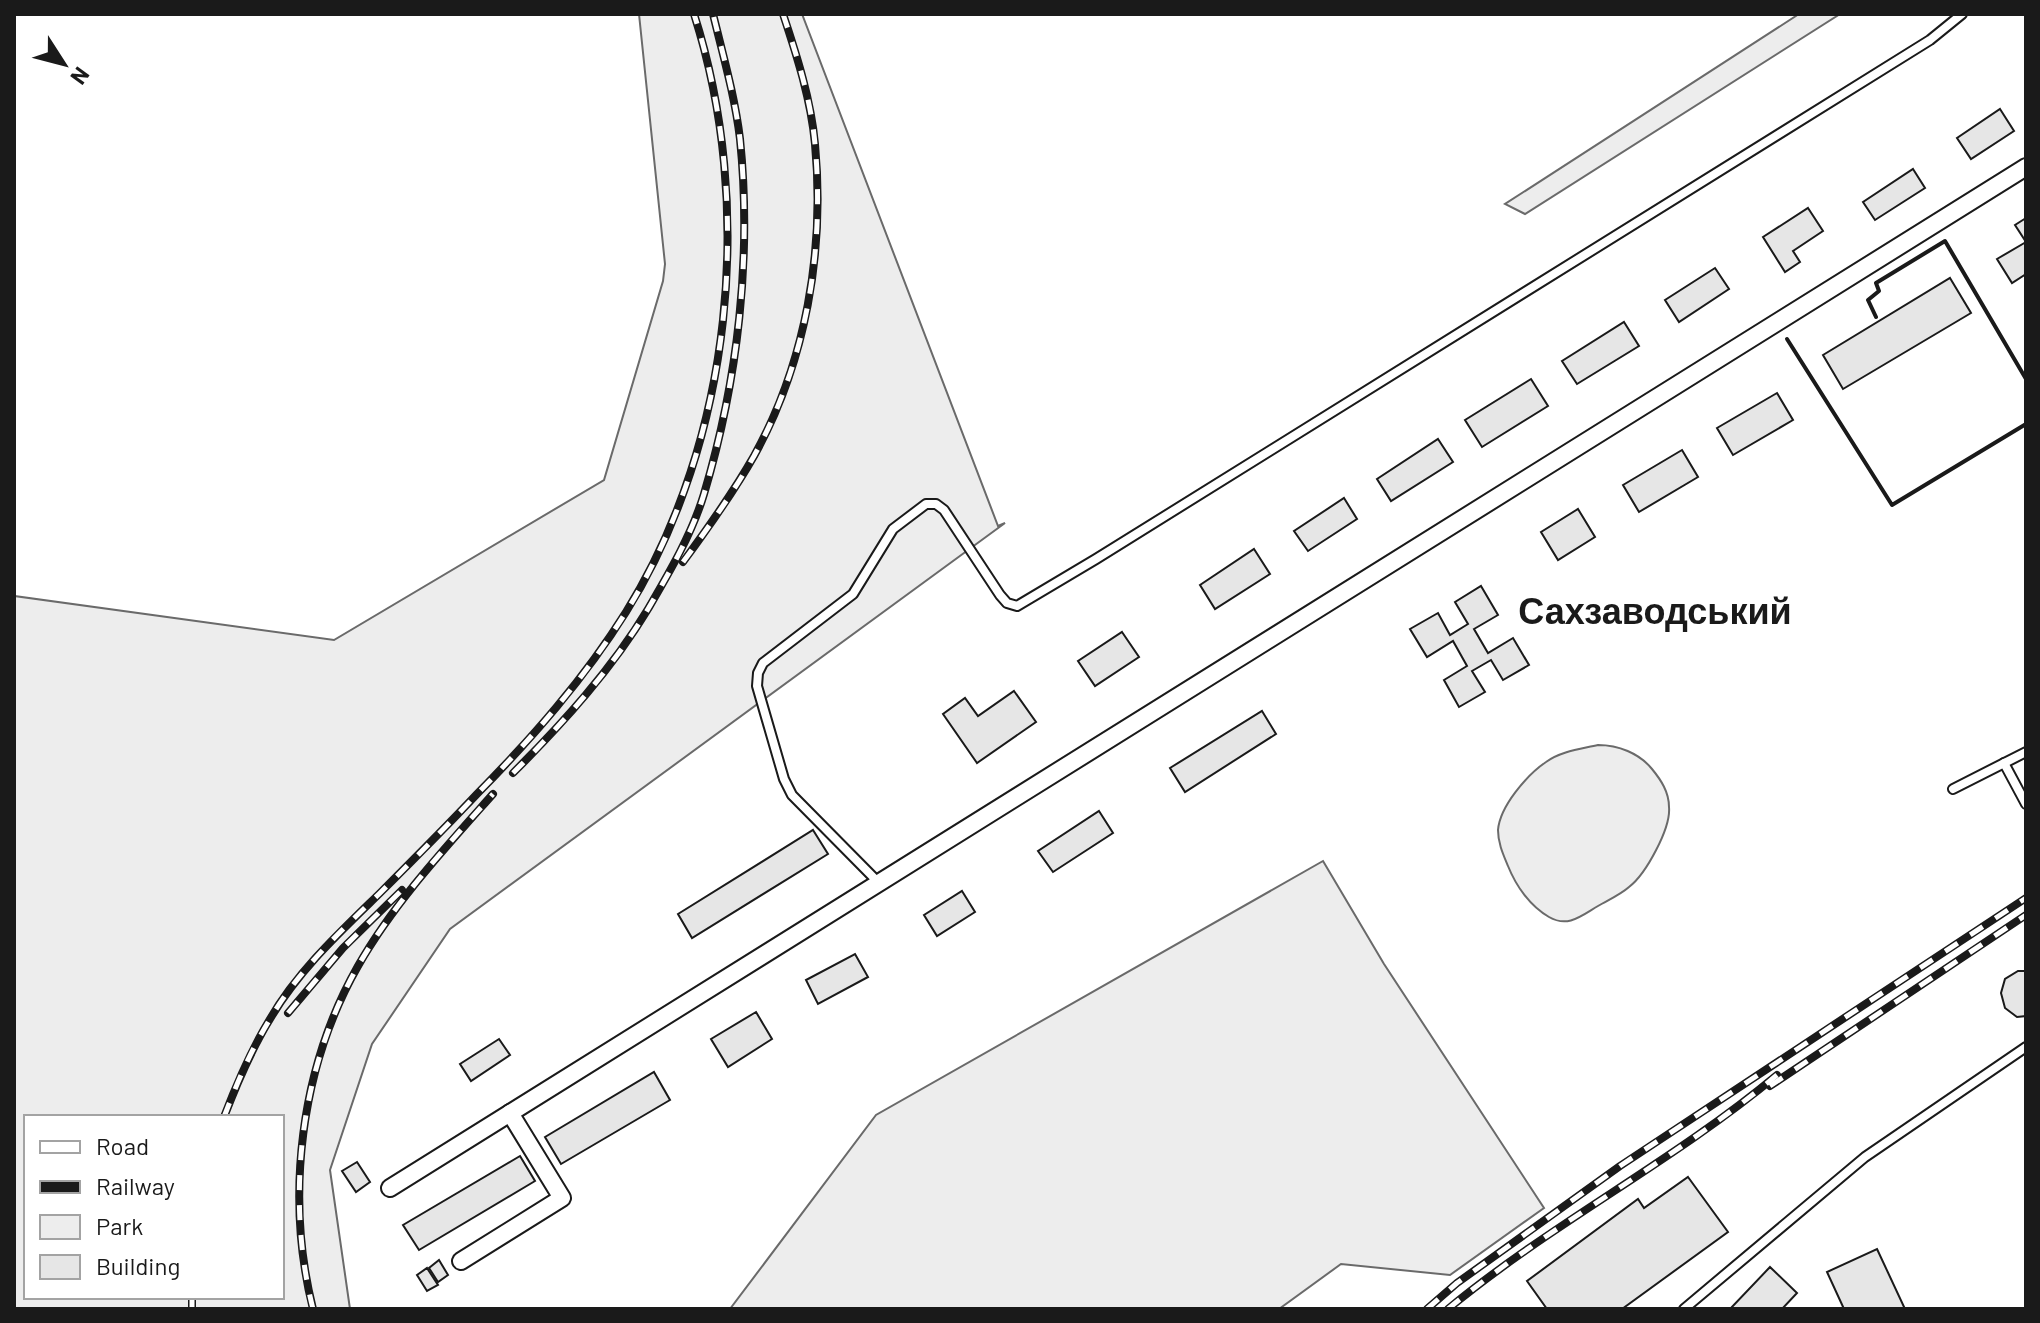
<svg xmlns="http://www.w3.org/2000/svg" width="2040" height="1323" viewBox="0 0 2040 1323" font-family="Barlow,sans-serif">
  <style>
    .green { fill: #ededed; stroke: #6a6a6a; stroke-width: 2; fill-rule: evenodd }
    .building { fill: #e6e6e6; stroke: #1a1a1a; stroke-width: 2 }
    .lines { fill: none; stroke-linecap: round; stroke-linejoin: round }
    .service-casing { stroke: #1a1a1a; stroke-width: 12 }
    .minor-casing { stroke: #1a1a1a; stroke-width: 20 }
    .service { stroke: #fff; stroke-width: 8 }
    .minor { stroke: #fff; stroke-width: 16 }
    .rail-casing { stroke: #1a1a1a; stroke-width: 8 }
    .rail { stroke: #fff; stroke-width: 5; stroke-dasharray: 15; stroke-linecap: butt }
    .wall { stroke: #1a1a1a; stroke-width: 4 }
    .labels { text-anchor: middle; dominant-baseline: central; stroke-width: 6; stroke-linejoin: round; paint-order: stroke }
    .district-label { font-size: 36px; font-weight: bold; fill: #1a1a1a; stroke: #fff }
  </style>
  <rect width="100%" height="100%" fill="#fff"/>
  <!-- green -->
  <g class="green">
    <path d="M639 14H802L998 526 1005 523 450 929 372 1044 330 1170 350 1309H14V596L334 640 604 480 663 281 665 264ZM26 1117H282V1297H26Z"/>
    <polygon points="1799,14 1840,14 1525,214 1505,204"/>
    <path d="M1598 745C1618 745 1639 753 1652 769 1661 780 1669 792 1669 807 1671 828 1646 874 1629 887 1620 895 1608 900 1598 906 1581 916 1568 928 1549 917 1530 906 1516 886 1508 866 1503 854 1498 843 1498 830 1500 806 1527 775 1546 762 1561 751 1581 749 1598 745Z"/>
    <polygon points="1323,861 1384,964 1544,1208 1450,1275 1341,1264 1279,1309 730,1309 876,1115"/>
  </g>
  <!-- building -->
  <g class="building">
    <polygon points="2000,109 2014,131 1971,159 1957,138"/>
    <polygon points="1913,169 1925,188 1875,220 1863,202"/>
    <polygon points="1808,208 1823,231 1793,251 1800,262 1785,272 1763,237"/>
    <polygon points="2026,218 2026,274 2012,283 1997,259 2026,242 2015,225"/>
    <polygon points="1715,268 1729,289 1679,322 1665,300"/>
    <polygon points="1950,278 1971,313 1843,389 1823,355"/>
    <polygon points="1624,322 1639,346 1577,384 1562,361"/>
    <polygon points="1531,379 1548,406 1482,447 1465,420"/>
    <polygon points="1777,393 1793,420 1733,455 1717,428"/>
    <polygon points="1438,439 1453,462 1391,501 1377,479"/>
    <polygon points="1682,450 1698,477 1639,512 1623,485"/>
    <polygon points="1344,498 1357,519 1308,551 1294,531"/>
    <polygon points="1578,509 1595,537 1558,560 1541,532"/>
    <polygon points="1254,549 1270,574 1215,609 1200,585"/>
    <polygon points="1481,586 1498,615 1474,629 1488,653 1513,638 1529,665 1503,680 1491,660 1472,671 1485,692 1459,707 1444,680 1467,666 1453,641 1427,657 1410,629 1438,613 1450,635 1468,624 1455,602"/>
    <polygon points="1122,632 1139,657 1095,686 1078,661"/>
    <polygon points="1014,691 1036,722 977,763 943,714 965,698 978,716"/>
    <polygon points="1262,711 1276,734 1185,792 1170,768"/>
    <polygon points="1099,811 1113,833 1053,872 1038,851"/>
    <polygon points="813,830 828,854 692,938 678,914"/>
    <polygon points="962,891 975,912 937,936 924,915"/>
    <polygon points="855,954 868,977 818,1004 806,980"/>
    <polygon points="2018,971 2026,971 2026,1016 2017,1017 2005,1008 2001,993 2005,979"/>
    <polygon points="756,1012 772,1039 728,1067 711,1039"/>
    <polygon points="499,1039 510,1055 471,1081 460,1064"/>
    <polygon points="654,1072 670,1100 561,1164 545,1137"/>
    <polygon points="520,1156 535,1181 419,1250 403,1225"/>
    <polygon points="357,1162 370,1182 356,1192 342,1171"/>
    <polygon points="1688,1177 1728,1232 1622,1309 1547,1309 1527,1281 1638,1199 1644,1208"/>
    <polygon points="1877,1249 1905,1309 1844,1309 1827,1272"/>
    <polygon points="439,1260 448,1275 438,1282 429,1268"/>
    <polygon points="1770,1267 1797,1293 1782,1309 1730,1309"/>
    <polygon points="427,1268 438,1285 427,1291 417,1275"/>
  </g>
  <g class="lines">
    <!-- service casing -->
    <g class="service-casing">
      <g id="service">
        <polyline points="2004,763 2026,804"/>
        <polyline points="1953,789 2026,752"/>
        <polyline points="878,882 792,795 784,779 757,686 758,673 763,663 853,594 893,529 926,504 936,504 944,510 1000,595 1007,603 1017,606 1096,559 1930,40 1962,14"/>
        <polyline points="1684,1309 1865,1157 2026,1047"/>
      </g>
    </g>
    <!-- minor casing -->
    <g class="minor-casing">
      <g id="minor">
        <polyline points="390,1188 2026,167"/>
        <polyline points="461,1261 562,1198 510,1113"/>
      </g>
    </g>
    <!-- service -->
    <use href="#service" class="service"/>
    <!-- minor -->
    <use href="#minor" class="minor"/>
    <!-- rail casing -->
    <g class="rail-casing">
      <g id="rail">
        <path d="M683 562C708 528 733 493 754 456 806 362 825 251 815 144 811 100 797 56 783 14"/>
        <path d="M513 773C563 723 612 669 648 609 669 573 692 534 704 494 738 380 752 257 740 139 735 97 723 55 713 14"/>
        <polyline points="288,1013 343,948 402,890"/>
        <polyline points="1770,1086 2026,915"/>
        <path d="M224 1117C237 1083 251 1050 270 1019 298 971 339 933 379 894 412 861 445 828 477 794 533 737 584 679 626 612 733 440 755 205 694 14"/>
        <polyline points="192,1297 192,1309"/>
        <path d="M313 1309C285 1197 300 1068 358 966 394 903 445 848 493 794"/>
        <polyline points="1427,1309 1457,1283 1620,1166 2026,898"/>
        <path d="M1448 1309C1552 1223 1674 1161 1777 1075"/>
      </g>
    </g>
    <!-- rail -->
    <use href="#rail" class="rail"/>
    <!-- wall -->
    <g class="wall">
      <polyline points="1876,317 1868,300 1879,291 1876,283 1945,241 2026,379"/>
      <polyline points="1787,339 1892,505 2026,424"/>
    </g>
  </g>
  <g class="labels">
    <!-- district labels -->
    <g class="district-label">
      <text x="1655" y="609">Сахзаводський</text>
    </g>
  </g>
  <!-- border -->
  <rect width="2040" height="1323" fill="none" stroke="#1a1a1a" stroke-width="32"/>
  <!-- legend -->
  <rect x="24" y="1115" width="260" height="184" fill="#ffffff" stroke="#a3a3a3" stroke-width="2"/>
  <rect x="40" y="1141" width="40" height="12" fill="#ffffff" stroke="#a3a3a3" stroke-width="2"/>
  <text x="96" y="1155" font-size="24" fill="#1a1a1a">Road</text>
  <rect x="40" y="1181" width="40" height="12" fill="#1a1a1a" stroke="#a3a3a3" stroke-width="2"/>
  <text x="96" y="1195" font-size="24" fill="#1a1a1a">Railway</text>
  <rect x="40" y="1215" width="40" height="24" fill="#ededed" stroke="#a3a3a3" stroke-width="2"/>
  <text x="96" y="1235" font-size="24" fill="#1a1a1a">Park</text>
  <rect x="40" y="1255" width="40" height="24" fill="#e6e6e6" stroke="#a3a3a3" stroke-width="2"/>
  <text x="96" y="1275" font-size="24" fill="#1a1a1a">Building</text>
  <!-- north arrow -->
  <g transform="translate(64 64) rotate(126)" stroke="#ffffff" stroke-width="6" paint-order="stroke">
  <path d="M0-6L14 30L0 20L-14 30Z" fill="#1a1a1a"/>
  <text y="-12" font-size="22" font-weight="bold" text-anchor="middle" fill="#1a1a1a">N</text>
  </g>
</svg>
